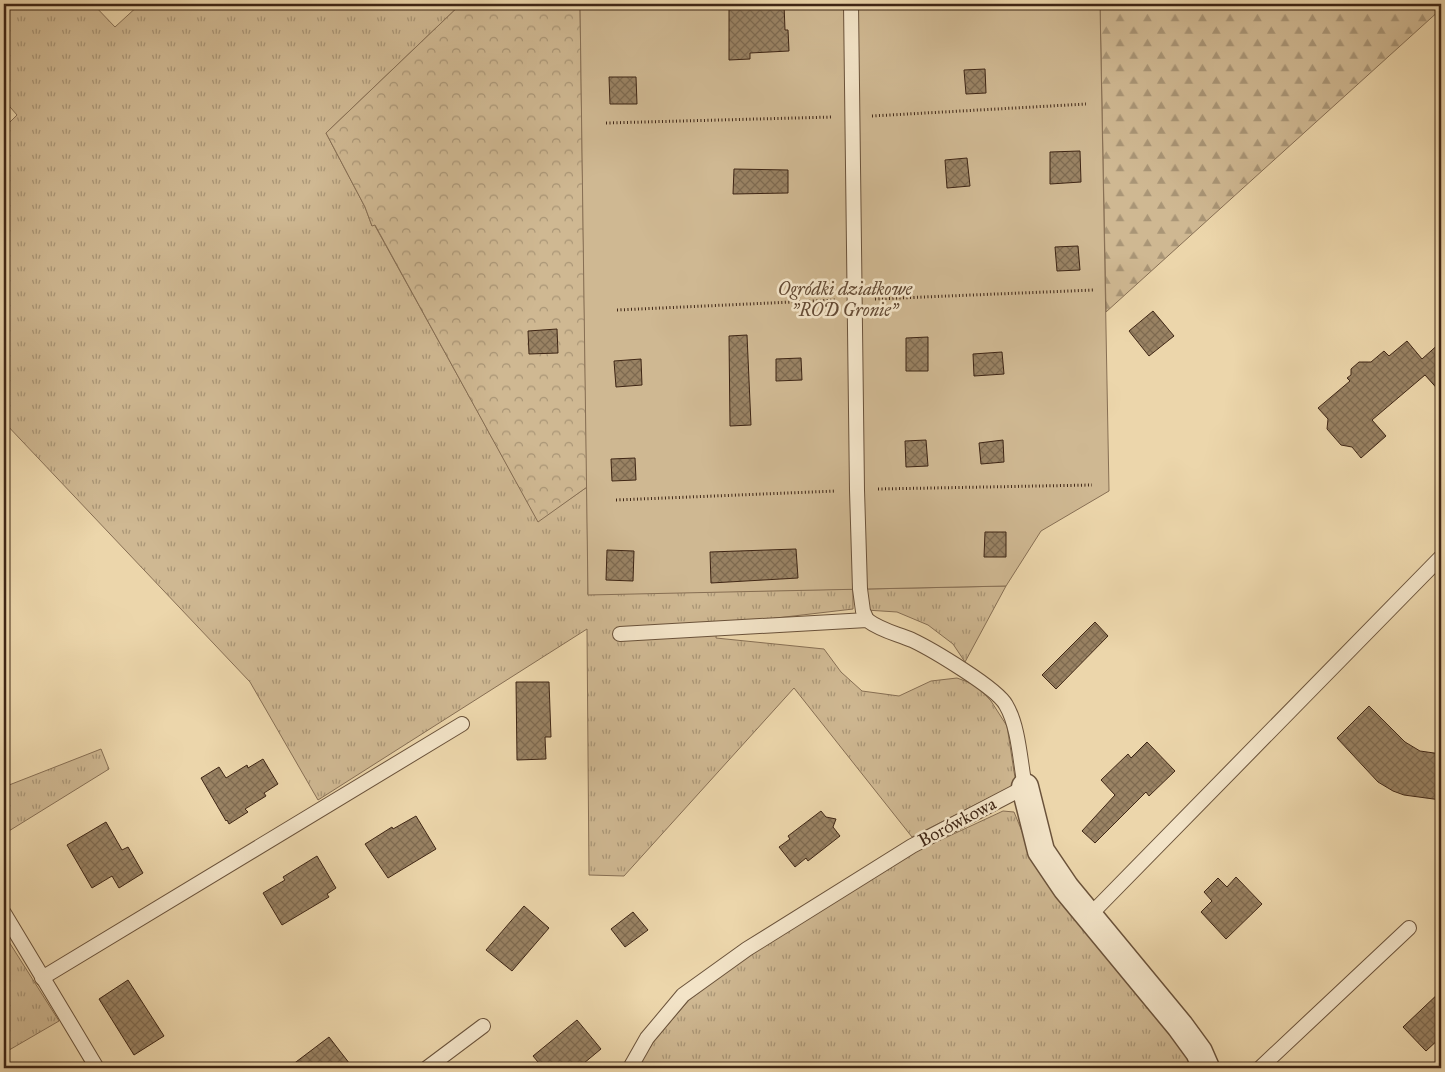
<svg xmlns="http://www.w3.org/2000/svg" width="1445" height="1072" viewBox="0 0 1445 1072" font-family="'IM FELL Great Primer',serif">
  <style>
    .grass { fill: url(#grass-tufts); stroke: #876f54 }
    .forest { fill: url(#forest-firs); stroke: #876f54 }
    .park { fill: url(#park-crowns); stroke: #876f54 }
    .garden { fill: #cfb892; stroke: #876f54 }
    .building { fill: url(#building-cross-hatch); stroke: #3f2615 }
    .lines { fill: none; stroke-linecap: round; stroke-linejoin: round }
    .lane-casing { stroke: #6a523a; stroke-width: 16 }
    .street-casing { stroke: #6a523a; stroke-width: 29 }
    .path { stroke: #3f2615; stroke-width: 3; stroke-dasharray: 1 2.5; stroke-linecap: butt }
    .lane { stroke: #f3e4c8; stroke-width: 14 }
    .street { stroke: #f3e4c8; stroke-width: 26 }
    .labels { text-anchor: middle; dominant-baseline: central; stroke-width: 5; stroke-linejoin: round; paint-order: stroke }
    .park-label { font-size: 18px; font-style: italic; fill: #634a34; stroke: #f3e4c8 }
    .street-label { font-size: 18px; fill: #3f2615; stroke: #f3e4c8 }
  </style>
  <defs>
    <pattern id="grass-tufts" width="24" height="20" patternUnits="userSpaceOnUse" patternTransform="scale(1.25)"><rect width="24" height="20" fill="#cfb892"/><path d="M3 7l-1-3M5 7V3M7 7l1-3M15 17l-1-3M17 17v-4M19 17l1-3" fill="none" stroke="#a99576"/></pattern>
    <pattern id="forest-firs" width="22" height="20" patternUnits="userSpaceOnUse" patternTransform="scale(1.25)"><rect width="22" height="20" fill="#cfb892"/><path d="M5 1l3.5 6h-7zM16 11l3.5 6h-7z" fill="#a99576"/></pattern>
    <pattern id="park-crowns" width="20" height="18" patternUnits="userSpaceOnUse" patternTransform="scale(1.25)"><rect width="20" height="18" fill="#cfb892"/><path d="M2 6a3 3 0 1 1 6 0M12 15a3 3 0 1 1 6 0" fill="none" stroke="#a99576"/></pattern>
    <pattern id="building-cross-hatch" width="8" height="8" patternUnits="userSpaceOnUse" patternTransform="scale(1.25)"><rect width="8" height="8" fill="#998263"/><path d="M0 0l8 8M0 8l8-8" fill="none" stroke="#7e6a50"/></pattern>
  </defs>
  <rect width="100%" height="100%" fill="#ecd6ab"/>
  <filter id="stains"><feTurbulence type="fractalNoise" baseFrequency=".004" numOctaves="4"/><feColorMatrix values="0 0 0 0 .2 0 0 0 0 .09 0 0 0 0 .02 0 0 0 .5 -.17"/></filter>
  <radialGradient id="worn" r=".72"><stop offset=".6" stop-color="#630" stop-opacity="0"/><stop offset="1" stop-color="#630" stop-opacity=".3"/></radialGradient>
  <!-- grass -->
  <g class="grass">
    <polygon points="4,4 93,4 115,27 140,4 461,4 326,133 365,207 372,226 374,224 538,521 587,487 588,594 853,589 853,609 717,625 716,638 824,649 841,672 862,691 899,696 931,681 957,678 976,685 991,701 1007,726 1016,784 912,837 794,688 624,876 589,875 587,629 318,800 250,682 4,422 4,128 17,115 4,100"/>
    <polygon points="1006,586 965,662 953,644 928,625 897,612 866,610 866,589"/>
    <polygon points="101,749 109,769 4,834 4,787"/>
    <polygon points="1003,811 1014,812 1026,841 1169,1028 1194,1068 637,1068 654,1041 689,1000 750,954 917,851"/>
    <polygon points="4,934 59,1021 4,1053"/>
  </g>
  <!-- forest -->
  <polygon class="forest" points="1100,4 1441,4 1441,9 1106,312"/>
  <!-- park -->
  <polygon class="park" points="461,4 580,4 587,487 538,522 375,225 372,226 365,207 326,133"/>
  <!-- garden -->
  <polygon class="garden" points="580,4 1100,4 1109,491 1041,531 1006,586 588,595"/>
  <!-- building -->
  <g class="building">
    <polygon points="729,4 784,4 785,30 788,30 789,51 750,53 750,59 729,60"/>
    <polygon points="985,69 986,93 966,94 964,70"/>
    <polygon points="609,77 636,77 637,104 610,104"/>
    <polygon points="1080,151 1081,182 1050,184 1050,152"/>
    <polygon points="967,158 970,186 947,188 945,160"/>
    <polygon points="734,169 788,170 788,193 733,194"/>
    <polygon points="1078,246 1080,270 1057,271 1055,247"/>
    <polygon points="1153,311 1174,336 1149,356 1129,331"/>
    <polygon points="557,329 558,353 529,354 528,331"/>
    <polygon points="747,335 751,425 730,426 729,336"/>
    <polygon points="928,337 928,371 906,371 906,338"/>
    <polygon points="1407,341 1422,359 1441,342 1441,393 1425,375 1372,420 1386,436 1361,458 1352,447 1341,445 1327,429 1328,419 1318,408 1350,381 1347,378 1351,375 1351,369 1359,362 1371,362 1384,351 1389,356"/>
    <polygon points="1002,352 1004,374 974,376 973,354"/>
    <polygon points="801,358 802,380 776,381 776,359"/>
    <polygon points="641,359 642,385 616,387 614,361"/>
    <polygon points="926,440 928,466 906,467 905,441"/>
    <polygon points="1003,440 1004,462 981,464 979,443"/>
    <polygon points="635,458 636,480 612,481 611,459"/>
    <polygon points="985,532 1006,532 1006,557 984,557"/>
    <polygon points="796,549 798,578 711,583 710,552"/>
    <polygon points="607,550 634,551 633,581 606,580"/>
    <polygon points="1095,622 1108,636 1056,689 1042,675"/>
    <polygon points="516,682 549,682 551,737 545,737 546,759 517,760"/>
    <polygon points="1369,706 1405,742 1420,751 1441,754 1441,800 1404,795 1393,791 1378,782 1337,738"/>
    <polygon points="1147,742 1175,771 1149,796 1146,792 1095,843 1082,831 1115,795 1101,780 1128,754 1131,758"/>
    <polygon points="263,759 278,784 264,793 266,796 245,809 248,812 229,824 227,820 226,821 201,778 219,767 226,778 247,765 248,768"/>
    <polygon points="821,811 826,817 836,819 833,827 840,836 808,861 806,858 795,867 779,847 790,839 788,836"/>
    <polygon points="416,816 436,849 388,878 365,844 392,827 393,829"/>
    <polygon points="106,822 122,850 128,847 143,873 119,888 112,876 92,888 67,845"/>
    <polygon points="317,856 336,888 327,894 329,897 282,925 263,893 285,880 283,877"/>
    <polygon points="1236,877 1262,904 1226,939 1201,912 1212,901 1204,892 1218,878 1227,887"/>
    <polygon points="524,906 549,928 512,971 486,950"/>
    <polygon points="633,912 648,930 625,947 611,929"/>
    <polygon points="128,980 164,1036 134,1055 99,999"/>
    <polygon points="1441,991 1441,1037 1426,1051 1403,1027"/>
    <polygon points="577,1020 601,1049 578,1068 543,1068 533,1056"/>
    <polygon points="329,1037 353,1068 288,1068"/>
  </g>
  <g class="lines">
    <!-- lane casing -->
    <g class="lane-casing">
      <g id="lane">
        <polyline points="851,4 857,490 860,589 863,611 867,620"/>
        <path d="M620 634 867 620C882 631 895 633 912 640 931 649 997 688 1006 705 1019 727 1020 762 1025 787L912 846 747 949 683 995 647 1038 630 1068"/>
        <polyline points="4,913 97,1068"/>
        <polyline points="1090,915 1441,557"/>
        <polyline points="42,978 462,724"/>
        <polyline points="427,1068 483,1026"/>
        <polyline points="1260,1068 1409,928"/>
      </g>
    </g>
    <!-- street casing -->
    <g class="street-casing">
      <polyline id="street" points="1025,787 1041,851 1066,888 1180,1026 1199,1052 1206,1068"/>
    </g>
    <!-- path -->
    <g class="path">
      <polyline points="872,116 1086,104"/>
      <polyline points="606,123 833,117"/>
      <polyline points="875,299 1094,290"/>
      <polyline points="617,310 836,300"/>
      <polyline points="878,489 1092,485"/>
      <polyline points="616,500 836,491"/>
    </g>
    <!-- lane -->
    <use href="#lane" class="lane"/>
    <!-- street -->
    <use href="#street" class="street"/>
  </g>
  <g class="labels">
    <!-- park labels -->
    <g class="park-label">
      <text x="845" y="289">Ogródki działkowe<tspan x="845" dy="21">"ROD Gronie"</tspan></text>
    </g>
    <!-- street labels -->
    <g class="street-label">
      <text transform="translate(957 822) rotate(-28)">Borówkowa</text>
    </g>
  </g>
  <!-- margin -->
  <rect width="1445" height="1072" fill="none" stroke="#ecd6ab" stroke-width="20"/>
  <rect x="5" y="5" width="1435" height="1062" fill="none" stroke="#3f2615" stroke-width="2.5"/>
  <rect x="10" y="10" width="1425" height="1052" fill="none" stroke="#3f2615"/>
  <rect width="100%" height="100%" filter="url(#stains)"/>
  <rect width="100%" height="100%" fill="url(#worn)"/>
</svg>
